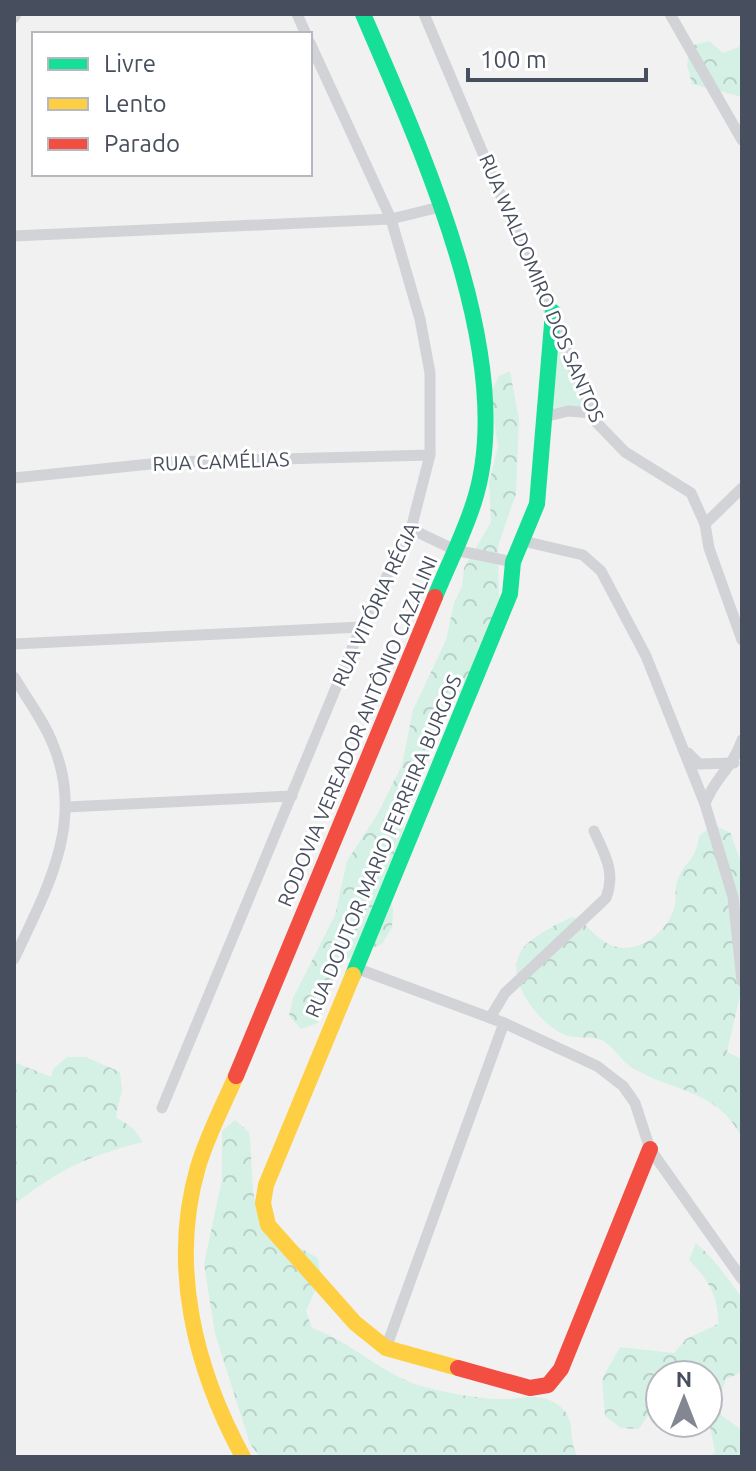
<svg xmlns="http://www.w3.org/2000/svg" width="756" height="1471" viewBox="0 0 756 1471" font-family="Ubuntu,sans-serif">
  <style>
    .green { fill: #d5f1e6 }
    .forest { fill: url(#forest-crowns) }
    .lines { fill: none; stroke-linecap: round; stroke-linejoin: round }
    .street { stroke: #d2d3d7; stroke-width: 11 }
    .fast { stroke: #16e098; stroke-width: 16 }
    .slow { stroke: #ffcf43; stroke-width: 16 }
    .jam { stroke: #f24e42; stroke-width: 16 }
    .labels { text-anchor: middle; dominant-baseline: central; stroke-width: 6; stroke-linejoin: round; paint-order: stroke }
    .street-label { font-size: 20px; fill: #474e5e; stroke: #fff }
  </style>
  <defs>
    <pattern id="forest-crowns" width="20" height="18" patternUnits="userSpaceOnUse" patternTransform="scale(2)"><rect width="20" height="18" fill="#d5f1e6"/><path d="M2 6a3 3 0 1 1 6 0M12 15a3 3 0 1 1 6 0" fill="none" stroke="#b8d0c8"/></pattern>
  </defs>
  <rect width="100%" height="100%" fill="#f2f1f1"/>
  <!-- green -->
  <polygon class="green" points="555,328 588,410 548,413"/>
  <!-- forest -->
  <g class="forest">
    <polygon points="742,37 742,97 692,84 687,65 690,46 709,41 723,53 739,47"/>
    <polygon points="510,371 519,420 516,494 498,546 499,601 465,686 445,716 410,801 389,891 393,910 392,928 382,944 347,959 336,973 318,1023 301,1029 289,1016 293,998 335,915 347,861 377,815 402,765 413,710 446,640 454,603 462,586 464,568 491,522 489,482 498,447 490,393 499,376"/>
    <path d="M713 825 730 832 742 865V987L727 1052 742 1059V1138C718 1089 674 1093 633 1068 621 1062 614 1045 601 1040 590 1036 576 1039 565 1035 538 1024 499 974 525 946 536 934 557 924 572 917 588 922 597 943 617 947 642 952 666 932 674 909 677 900 674 888 678 879 685 860 695 863 699 836Z"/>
    <path d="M67 1057H86L120 1072 122 1090 116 1117 133 1128 143 1142C88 1156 59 1169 14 1205V1062L51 1077 53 1069Z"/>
    <path d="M235 1120 249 1132C254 1168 248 1206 268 1238L286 1240 318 1258 321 1277 306 1311 312 1328C353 1342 383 1376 425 1387 448 1393 474 1398 498 1399 518 1400 539 1391 557 1404 579 1419 566 1438 578 1457H260L250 1444 215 1334 204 1264 222 1179V1131Z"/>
    <path d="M696 1243C714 1258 728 1279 742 1298V1372L726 1379 720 1396 721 1415 742 1430V1457H710L715 1452 708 1417V1375H660V1388L651 1396 649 1414 639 1429 621 1428 605 1416 602 1379 620 1347 674 1353 686 1339 718 1324C719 1297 708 1279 689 1260Z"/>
  </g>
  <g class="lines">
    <!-- street -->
    <g class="street">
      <polyline points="297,14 306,34"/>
      <polyline points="424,14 597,423 625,452 691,493 705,524 709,548 742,640"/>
      <polyline points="670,14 742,140"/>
      <polyline points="14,18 16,14"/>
      <polyline points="14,236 391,219 440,207"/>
      <polyline points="544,417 568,411 593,413"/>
      <polyline points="14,478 170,462 430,455"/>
      <polyline points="705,524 742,488"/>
      <polyline points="411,529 455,550 513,562"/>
      <polyline points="523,541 583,555 601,571 646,656 705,804 733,897 742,981"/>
      <polyline points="14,644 361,627"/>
      <path d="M14 677C27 699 45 722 54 747 85 823 46 891 14 959"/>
      <polyline points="688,753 699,764 734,763"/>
      <path d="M705 804C714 778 733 768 742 740"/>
      <polyline points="67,807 292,796"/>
      <polyline points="353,967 504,1023 597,1066 623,1086 635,1103 650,1149 742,1279"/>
      <path d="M490 1018 505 993 606 898C616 872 605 855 594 831"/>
      <polyline points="162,1108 361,627 411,529 430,455 430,373 420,319 391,219 310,43"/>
      <polyline points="386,1348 504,1023"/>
    </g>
    <!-- fast -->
    <g class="fast">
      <path d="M363 14C419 145 520 360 474 502 464 534 448 565 435 597"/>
      <polyline points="353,975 510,594 513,562 537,504 553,312"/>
    </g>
    <!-- slow -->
    <g class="slow">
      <polyline points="353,975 266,1185 263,1203 268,1225 355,1323 386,1348 458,1368"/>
      <path d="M236 1076C223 1106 207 1136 198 1167 169 1266 195 1369 243 1457"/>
    </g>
    <!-- jam -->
    <g class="jam">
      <polyline points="236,1076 435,597"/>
      <polyline points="458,1368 530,1388 548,1385 561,1369 650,1149"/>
    </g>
  </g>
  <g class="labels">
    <!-- street labels -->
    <g class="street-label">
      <text transform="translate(542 288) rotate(67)">RUA WALDOMIRO DOS SANTOS</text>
      <text transform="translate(221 461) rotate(-2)">RUA CAMÉLIAS</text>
      <text transform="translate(375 604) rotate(-65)">RUA VITÓRIA RÉGIA</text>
      <text transform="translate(357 731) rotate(-67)">RODOVIA VEREADOR ANTÔNIO CAZALINI</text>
      <text transform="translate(383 846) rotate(-67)">RUA DOUTOR MARIO FERREIRA BURGOS</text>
    </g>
  </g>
  <!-- border -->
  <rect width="756" height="1471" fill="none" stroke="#474e5e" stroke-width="32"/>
  <!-- legend -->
  <rect x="32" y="32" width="280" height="144" fill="#ffffff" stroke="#b5b8bf" stroke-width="2"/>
  <rect x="48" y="58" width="40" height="12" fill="#16e098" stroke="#b5b8bf" stroke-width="2"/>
  <text x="104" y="72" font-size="24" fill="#474e5e">Livre</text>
  <rect x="48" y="98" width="40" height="12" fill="#ffcf43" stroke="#b5b8bf" stroke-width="2"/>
  <text x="104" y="112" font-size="24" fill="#474e5e">Lento</text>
  <rect x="48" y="138" width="40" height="12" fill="#f24e42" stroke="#b5b8bf" stroke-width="2"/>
  <text x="104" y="152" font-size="24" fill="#474e5e">Parado</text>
  <!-- north arrow -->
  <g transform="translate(684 1399)"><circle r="38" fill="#ffffff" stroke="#b5b8bf" stroke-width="2"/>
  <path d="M0-6L14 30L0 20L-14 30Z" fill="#838791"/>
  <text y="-12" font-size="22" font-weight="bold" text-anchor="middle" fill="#474e5e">N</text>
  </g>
  <!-- scale -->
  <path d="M468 68v12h178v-12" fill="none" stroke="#474e5e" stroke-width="4"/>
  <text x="480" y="68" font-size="24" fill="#474e5e" stroke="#ffffff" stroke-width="6" paint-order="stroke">100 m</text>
</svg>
